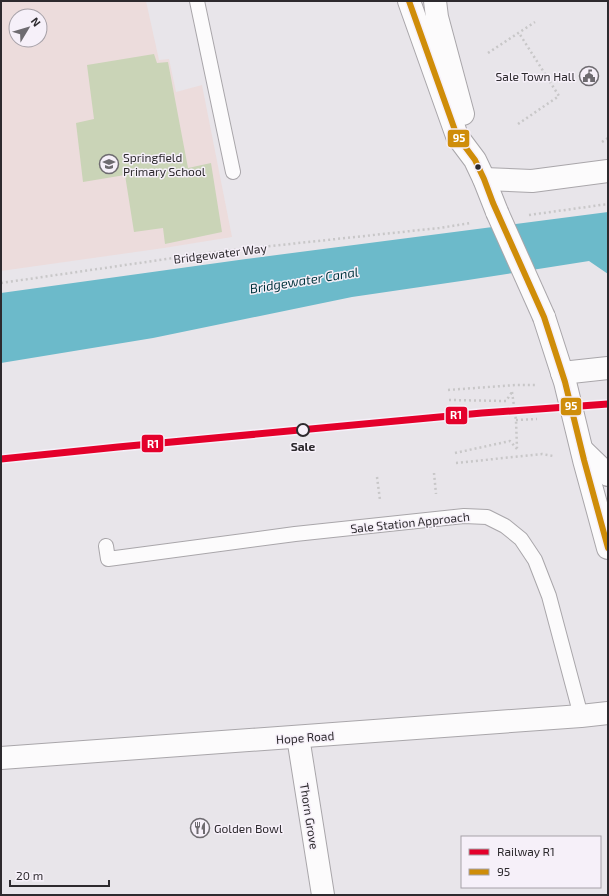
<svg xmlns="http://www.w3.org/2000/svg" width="609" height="896" viewBox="0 0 609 896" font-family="'Exo 2',sans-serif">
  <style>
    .education { fill: #ecdcdc; fill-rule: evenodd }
    .green { fill: #cad4b7 }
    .water { fill: #6cbaca }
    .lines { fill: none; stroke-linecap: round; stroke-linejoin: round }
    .service-casing { stroke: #a9a6aa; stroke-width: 16 }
    .pedestrian-casing { stroke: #a9a6aa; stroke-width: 24 }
    .minor-casing { stroke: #a9a6aa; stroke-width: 24 }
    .tertiary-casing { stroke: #a9a6aa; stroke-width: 24 }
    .secondary-casing { stroke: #a9a6aa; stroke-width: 24 }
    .path { stroke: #c8c7c8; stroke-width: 2.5; stroke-dasharray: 2 3; stroke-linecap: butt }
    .service { stroke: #fcfbfc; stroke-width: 14 }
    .pedestrian { stroke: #fcfbfc; stroke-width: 22 }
    .minor { stroke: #fcfbfc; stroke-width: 22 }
    .tertiary { stroke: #fcfbfc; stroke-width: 22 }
    .secondary { stroke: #fcfbfc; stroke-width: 22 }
    .secondary-bridge-casing { stroke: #a9a6aa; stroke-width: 24; stroke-linecap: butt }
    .secondary-bridge { stroke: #fcfbfc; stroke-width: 22 }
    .bus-1-casing { stroke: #f6f0f9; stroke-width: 9 }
    .bus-1 { stroke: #cf8d09; stroke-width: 6 }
    .rail-1-casing { stroke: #f6f0f9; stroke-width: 10 }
    .rail-1 { stroke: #e4002b; stroke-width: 7 }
    .bus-dot { fill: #2d2a2e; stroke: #f6f0f9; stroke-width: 1.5 }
    .stop-dot { fill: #f6f0f9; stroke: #2d2a2e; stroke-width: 2 }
    .labels { text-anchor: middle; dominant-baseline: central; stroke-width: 3; stroke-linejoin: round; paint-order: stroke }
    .poi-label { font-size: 12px; fill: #2d2a2e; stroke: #f6f0f9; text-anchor: start }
    .street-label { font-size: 12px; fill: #2d2a2e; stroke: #f6f0f9 }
    .stop-label { font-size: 12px; font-weight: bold; fill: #2d2a2e; stroke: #f6f0f9 }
    .water-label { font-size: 13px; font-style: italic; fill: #00333c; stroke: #f6f0f9 }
    .line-badge { stroke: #f6f0f9; stroke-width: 1.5 }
    .badge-label { font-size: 11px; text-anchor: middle; font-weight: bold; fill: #fff }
  </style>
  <rect width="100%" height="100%" fill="#e8e5ea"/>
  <!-- education -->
  <path class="education" d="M7 1H146L159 60 169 59 176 92 202 85 232 237 164 248 1 271V2ZM16 16H40V40H16Z"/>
  <!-- green -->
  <polygon class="green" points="154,54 157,63 168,62 188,168 211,163 222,232 165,244 163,228 134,232 125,175 83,182 76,123 94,119 87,65"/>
  <!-- water -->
  <polygon class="water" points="608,212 608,274 589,261 468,280 352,297 153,338 1,363 1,293 246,259"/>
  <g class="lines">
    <!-- service casing -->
    <g class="service-casing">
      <g id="service">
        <polyline points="197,1 233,172"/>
        <polyline points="106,546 108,559 295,534 464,516 487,517 505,526 521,539 535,560 549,596 581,716"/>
      </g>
    </g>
    <!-- pedestrian casing -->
    <g class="pedestrian-casing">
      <polyline id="pedestrian" points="484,179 532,181 608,171"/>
    </g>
    <!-- minor casing -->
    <g class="minor-casing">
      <g id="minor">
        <polyline points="562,373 608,368"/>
        <polyline points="298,737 323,895"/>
      </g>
    </g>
    <!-- tertiary casing -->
    <g class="tertiary-casing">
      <g id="tertiary">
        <polyline points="582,450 608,475"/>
        <polyline points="1,758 581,716 608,713"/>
      </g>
    </g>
    <!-- secondary casing -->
    <g class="secondary-casing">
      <g id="secondary">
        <polyline points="409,1 457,136 475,160 484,179 497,212"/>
        <polyline points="435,1 437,17 463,114"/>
        <polyline points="544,317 565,382 584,460 608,548"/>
      </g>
    </g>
    <!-- path -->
    <g class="path">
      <polyline points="488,53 535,22"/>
      <polyline points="518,124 559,96 519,33"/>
      <polyline points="602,142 608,138"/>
      <polyline points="529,215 608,204"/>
      <polyline points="1,283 215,252 439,228 471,223"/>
      <polyline points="448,390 515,385 535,385"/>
      <polyline points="512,392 516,420 517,448"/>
      <polyline points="449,400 506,401 512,392"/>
      <polyline points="516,420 537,419"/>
      <polyline points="455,453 510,441 517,449"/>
      <polyline points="456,463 542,454 553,456"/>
      <polyline points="434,473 436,494"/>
      <polyline points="377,477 380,500"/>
    </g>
    <!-- service -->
    <use href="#service" class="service"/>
    <!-- pedestrian -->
    <use href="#pedestrian" class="pedestrian"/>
    <!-- minor -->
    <use href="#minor" class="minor"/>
    <!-- tertiary -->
    <use href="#tertiary" class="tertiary"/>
    <!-- secondary -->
    <use href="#secondary" class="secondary"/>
    <!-- secondary-bridge casing -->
    <g class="secondary-bridge-casing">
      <polyline id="secondary-bridge" points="497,212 544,317"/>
    </g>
    <!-- secondary-bridge -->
    <use href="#secondary-bridge" class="secondary-bridge"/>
    <!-- bus-1 casing -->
    <g class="bus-1-casing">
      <polyline id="bus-1" points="409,1 457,136 475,160 484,179 493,203 544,317 565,382 584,460 608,548"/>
    </g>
    <!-- bus-1 -->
    <use href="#bus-1" class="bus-1"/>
    <!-- rail-1 casing -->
    <g class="rail-1-casing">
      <polyline id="rail-1" points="1,459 118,447 482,413 608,404"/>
    </g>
    <!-- rail-1 -->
    <use href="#rail-1" class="rail-1"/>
  </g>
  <!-- icons -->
  <defs>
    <g id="civic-ring" transform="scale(1)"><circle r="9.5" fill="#f6f0f9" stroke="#6e6b70" stroke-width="1.5"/><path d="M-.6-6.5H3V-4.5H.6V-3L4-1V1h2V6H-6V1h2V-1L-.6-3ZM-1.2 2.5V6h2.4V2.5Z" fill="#6e6b70"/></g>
    <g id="school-ring" transform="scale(1)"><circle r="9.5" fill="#f6f0f9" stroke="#6e6b70" stroke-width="1.5"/><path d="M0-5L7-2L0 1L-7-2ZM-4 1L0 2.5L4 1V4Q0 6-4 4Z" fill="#6e6b70"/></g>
    <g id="restaurant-ring" transform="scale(1)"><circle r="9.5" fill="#f6f0f9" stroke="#6e6b70" stroke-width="1.5"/><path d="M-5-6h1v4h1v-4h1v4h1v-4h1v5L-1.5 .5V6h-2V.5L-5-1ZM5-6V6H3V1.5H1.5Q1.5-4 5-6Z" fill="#6e6b70"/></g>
  </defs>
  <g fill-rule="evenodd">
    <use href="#civic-ring" x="589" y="76"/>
    <use href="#school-ring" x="109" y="164"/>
    <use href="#restaurant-ring" x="200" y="828"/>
  </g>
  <!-- markers -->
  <circle class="bus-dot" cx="478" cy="167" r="3.5"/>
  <circle class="stop-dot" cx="303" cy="430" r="6"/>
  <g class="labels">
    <!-- poi labels -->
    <g class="poi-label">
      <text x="575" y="76" text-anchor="end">Sale Town Hall</text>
      <text x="123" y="157">Springfield<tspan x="123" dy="14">Primary School</tspan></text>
      <text x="214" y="828">Golden Bowl</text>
    </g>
    <!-- street labels -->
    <g class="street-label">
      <text transform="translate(220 253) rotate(-7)">Bridgewater Way</text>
      <text transform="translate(410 522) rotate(-6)">Sale Station Approach</text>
      <text transform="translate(305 737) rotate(-4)">Hope Road</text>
      <text transform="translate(310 816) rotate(81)">Thorn Grove</text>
    </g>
    <!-- stop labels -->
    <g class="stop-label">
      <text x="303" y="446">Sale</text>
    </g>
    <!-- water labels -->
    <g class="water-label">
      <text transform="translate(304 280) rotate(-9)">Bridgewater Canal</text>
    </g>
  </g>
  <g class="line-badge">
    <rect x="447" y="129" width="23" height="19" rx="4" fill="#cf8d09"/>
    <rect x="560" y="397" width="22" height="19" rx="4" fill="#cf8d09"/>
    <rect x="445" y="406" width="23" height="19" rx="4" fill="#e4002b"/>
    <rect x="141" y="434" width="23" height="19" rx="4" fill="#e4002b"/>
  </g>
  <g class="badge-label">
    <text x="459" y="142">95</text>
    <text x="571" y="410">95</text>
    <text x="456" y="419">R1</text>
    <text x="153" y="448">R1</text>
  </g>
  <!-- border -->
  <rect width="609" height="896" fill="none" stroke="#2d2a2e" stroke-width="4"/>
  <!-- legend -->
  <rect x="461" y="836" width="140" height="52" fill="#f6f0f9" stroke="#a6a1a8"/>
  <rect x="469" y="849" width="20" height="6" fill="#e4002b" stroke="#a6a1a8"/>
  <text x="497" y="856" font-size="12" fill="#2d2a2e">Railway R1</text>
  <rect x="469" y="869" width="20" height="6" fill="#cf8d09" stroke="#a6a1a8"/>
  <text x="497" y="876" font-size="12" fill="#2d2a2e">95</text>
  <!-- north arrow -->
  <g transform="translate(28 28) rotate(52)"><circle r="19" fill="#f6f0f9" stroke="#a6a1a8"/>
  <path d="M0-3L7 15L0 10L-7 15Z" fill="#6e6b70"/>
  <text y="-6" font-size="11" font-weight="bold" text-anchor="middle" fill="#2d2a2e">N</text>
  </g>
  <!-- scale -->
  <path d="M10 880v6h99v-6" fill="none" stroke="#2d2a2e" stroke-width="2"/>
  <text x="16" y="880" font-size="12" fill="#2d2a2e" stroke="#f6f0f9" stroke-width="3" paint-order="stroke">20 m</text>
</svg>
